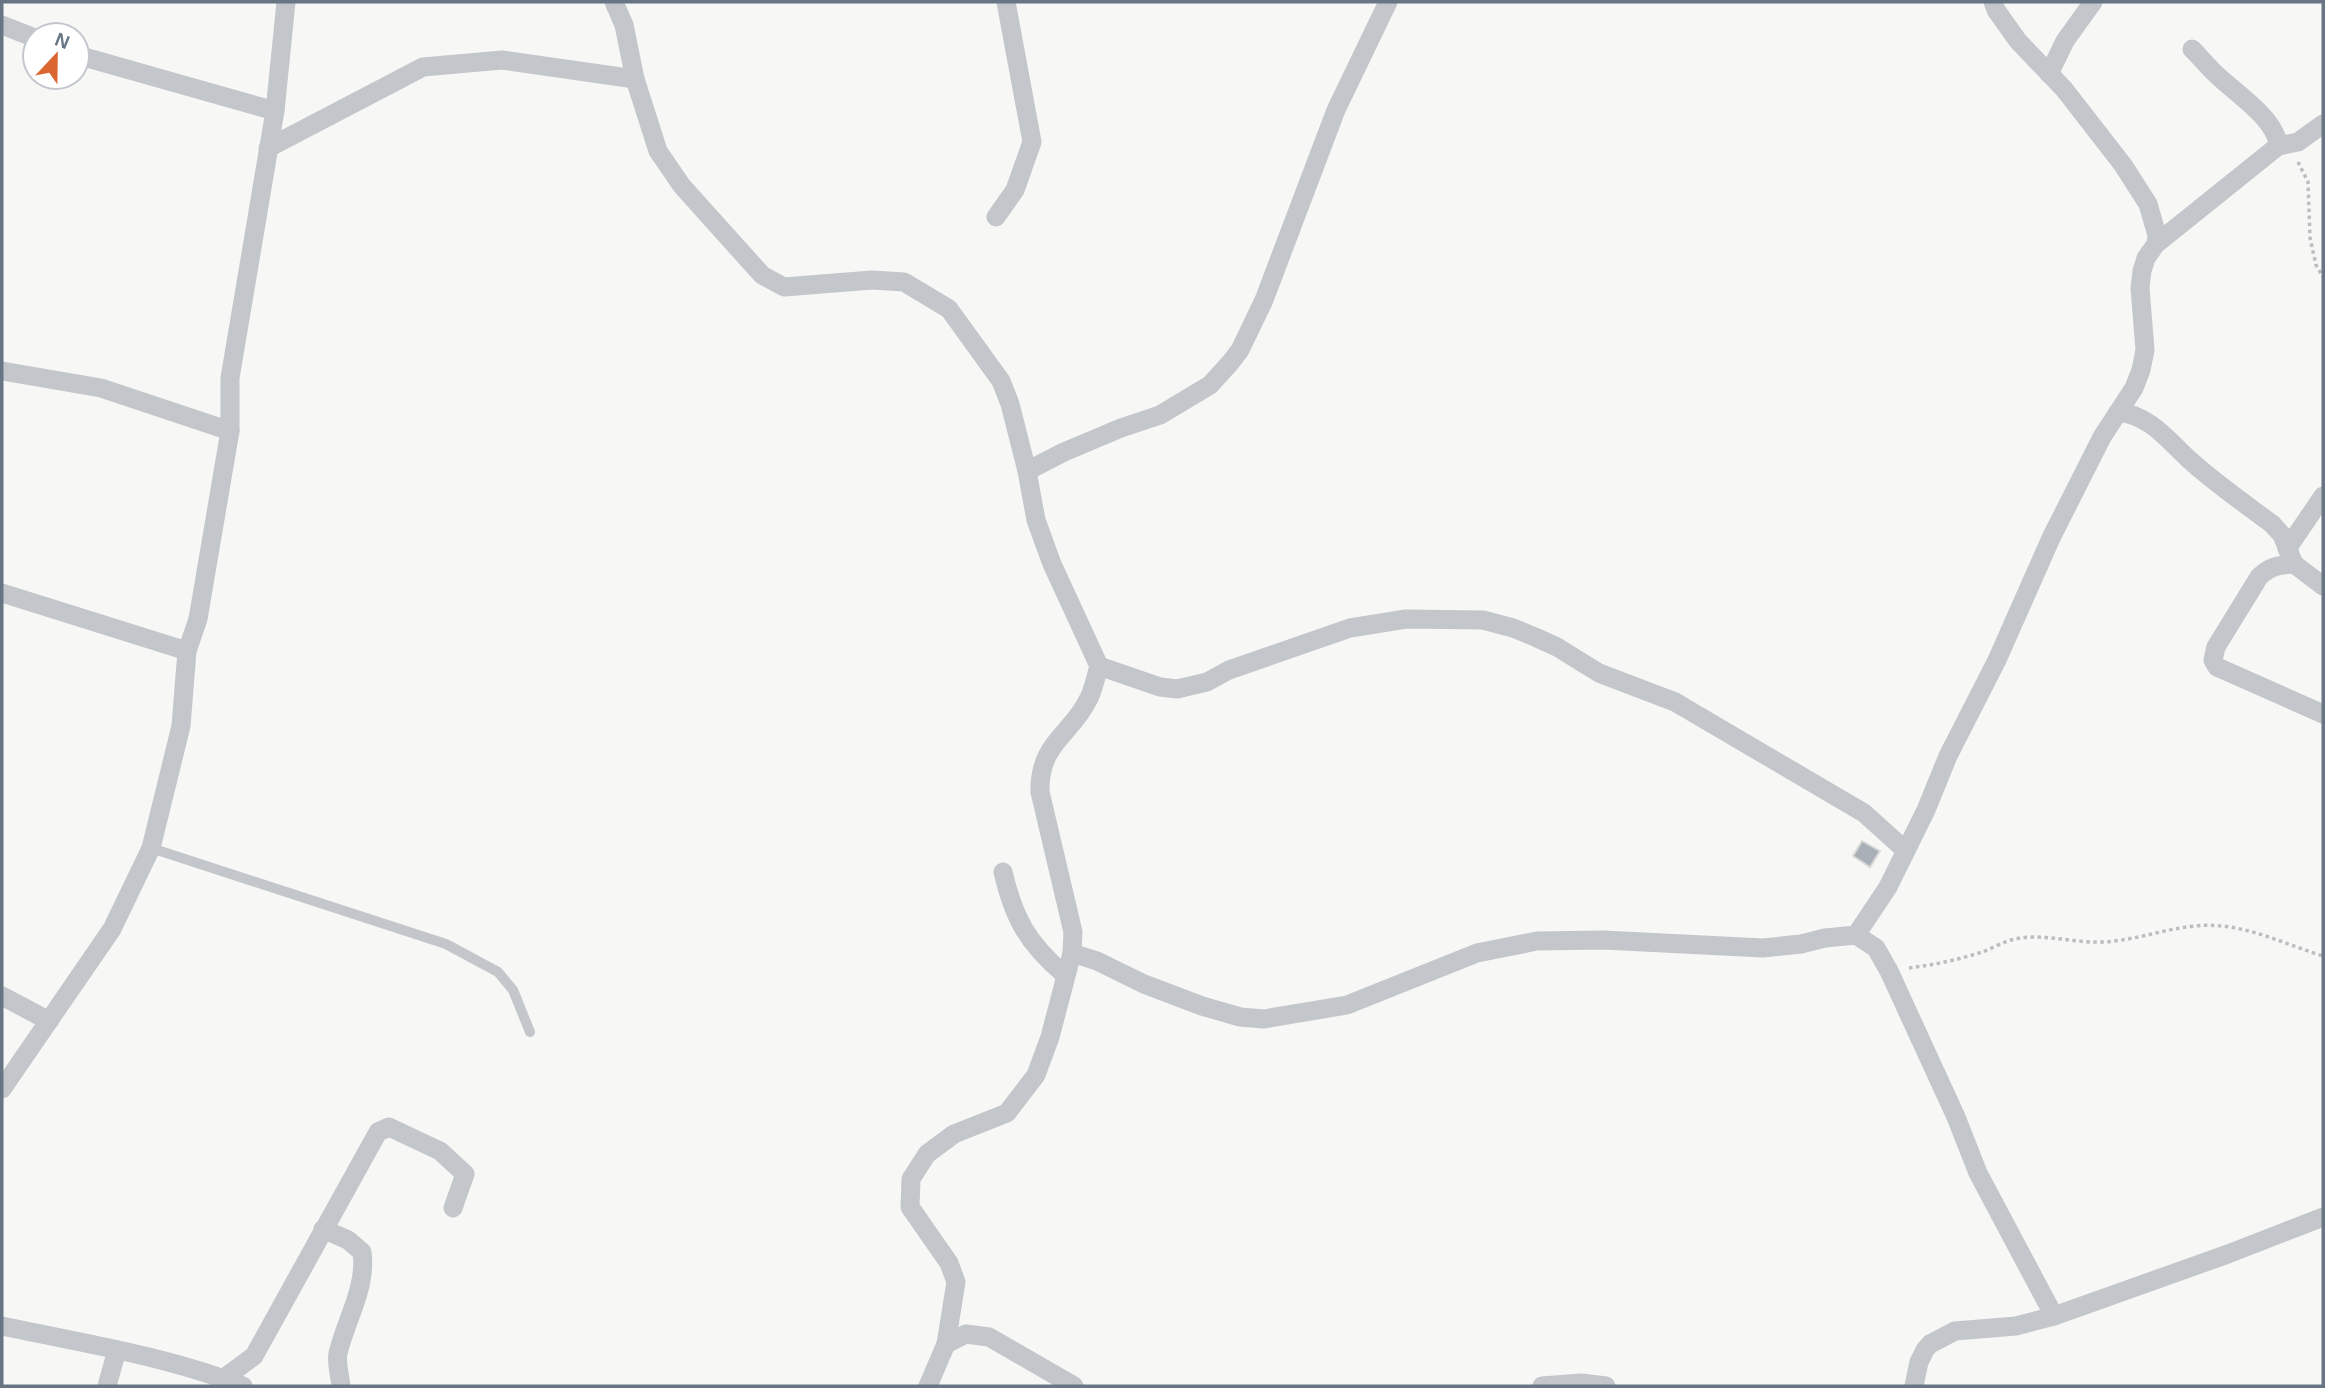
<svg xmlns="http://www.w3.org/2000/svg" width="2325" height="1388" viewBox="0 0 2325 1388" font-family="Arial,sans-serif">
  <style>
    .building { fill: #a8afb6; stroke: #d9d9d7; stroke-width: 2 }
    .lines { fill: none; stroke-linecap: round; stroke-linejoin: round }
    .path { stroke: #bbbdc0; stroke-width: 3.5; stroke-dasharray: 3.5 3.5; stroke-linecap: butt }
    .lane { stroke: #c3c6ca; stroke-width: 10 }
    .street { stroke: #c3c6ca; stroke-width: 19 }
  </style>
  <rect width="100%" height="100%" fill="#f7f7f5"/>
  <!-- building -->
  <polygon class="building" points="1862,841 1880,851 1870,867 1853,856"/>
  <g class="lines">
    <!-- path -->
    <g class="path">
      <polyline points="2298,162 2308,182 2310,238 2316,265 2323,277"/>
      <path d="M1909 968C1933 965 1958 960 1982 952 1991 949 2001 943 2011 940 2040 932 2071 943 2101 942 2134 941 2163 929 2195 926 2240 921 2281 943 2323 956"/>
    </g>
    <!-- lane -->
    <polyline class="lane" points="151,848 446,944 498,972 513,990 530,1032"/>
    <!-- street -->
    <g class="street">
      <path d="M614 2 624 25 635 79 658 151 682 186 762 275 784 287 872 280 904 282 949 309 1001 381 1010 404 1027 471 1036 520 1052 564 1099 666C1096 676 1094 688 1089 698 1071 736 1039 742 1040 792L1073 932 1072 953 1050 1037 1036 1075 1007 1113 954 1134 927 1154 911 1179 910 1207 949 1263 956 1282 946 1344 928 1386"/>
      <polyline points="2,25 35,38"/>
      <polyline points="77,55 275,111"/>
      <polyline points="2049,74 2065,41 2093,2"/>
      <polyline points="2278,146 2298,142 2323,124"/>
      <polyline points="268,148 423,67 502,60 635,79"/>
      <polyline points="996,217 1015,190 1032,142 1006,2"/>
      <path d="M2156 244 2278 146C2277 120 2236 93 2219 77 2209 68 2201 58 2192 49"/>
      <polyline points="2,371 101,388 230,431"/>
      <path d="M2118 412C2151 415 2170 443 2193 463 2218 485 2245 504 2272 524L2282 535 2294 564 2323 586"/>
      <polyline points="1027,471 1064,452 1121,428 1160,415 1210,385 1230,363 1240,350 1264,300 1336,110 1388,2"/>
      <polyline points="2287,549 2323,496"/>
      <path d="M2294 564C2279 565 2270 566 2259 577L2216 647 2213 660 2217 667 2323 714"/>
      <polyline points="2,593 187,651"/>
      <polyline points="1099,666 1160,687 1177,689 1207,682 1229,670 1350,628 1406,619 1483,620 1513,628 1535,637 1557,647 1599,673 1675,702 1864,813 1905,850"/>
      <path d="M1003 872C1014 919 1028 944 1065 975"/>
      <polyline points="1856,935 1888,887 1926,810 1948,756 1997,660 2051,538 2102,437 2134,388 2141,370 2145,350 2140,288 2142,271 2146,258 2156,244 2157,235 2148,204 2123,165 2064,89 2018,41 1996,10 1993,2"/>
      <polyline points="1072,953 1097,961 1144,984 1202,1006 1240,1017 1264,1019 1347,1005 1477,953 1537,941 1603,940 1763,948 1801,944 1825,938 1856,935 1876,948 1889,971 1956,1117 1978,1173 2054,1316"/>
      <polyline points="2,996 49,1021"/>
      <polyline points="2,1089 112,929 151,848 181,726 187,651 198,619 230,431 230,378 275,111 286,2"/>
      <path d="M323 1229 348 1240 362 1252C367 1287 346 1320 338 1353 336 1363 340 1376 341 1386"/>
      <path d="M2 1326C82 1343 166 1356 243 1386"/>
      <polyline points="946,1344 966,1334 989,1337 1074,1386"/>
      <polyline points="223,1379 254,1356 378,1132 389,1127 440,1151 465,1174 453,1208"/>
      <polyline points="107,1386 117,1350"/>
      <polyline points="1542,1386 1581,1383 1606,1386"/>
      <polyline points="1914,1386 1919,1362 1925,1350 1930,1344 1955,1331 2016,1326 2054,1316 2228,1254 2323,1217"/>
    </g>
  </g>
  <!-- border -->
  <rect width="2325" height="1388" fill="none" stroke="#687585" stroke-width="7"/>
  <!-- north arrow -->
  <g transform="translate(56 56) rotate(22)"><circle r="33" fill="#ffffff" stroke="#c3c8ce" stroke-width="2"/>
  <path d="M0-5L12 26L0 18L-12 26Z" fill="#dc6630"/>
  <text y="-10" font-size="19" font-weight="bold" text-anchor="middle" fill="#687585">N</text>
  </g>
</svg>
